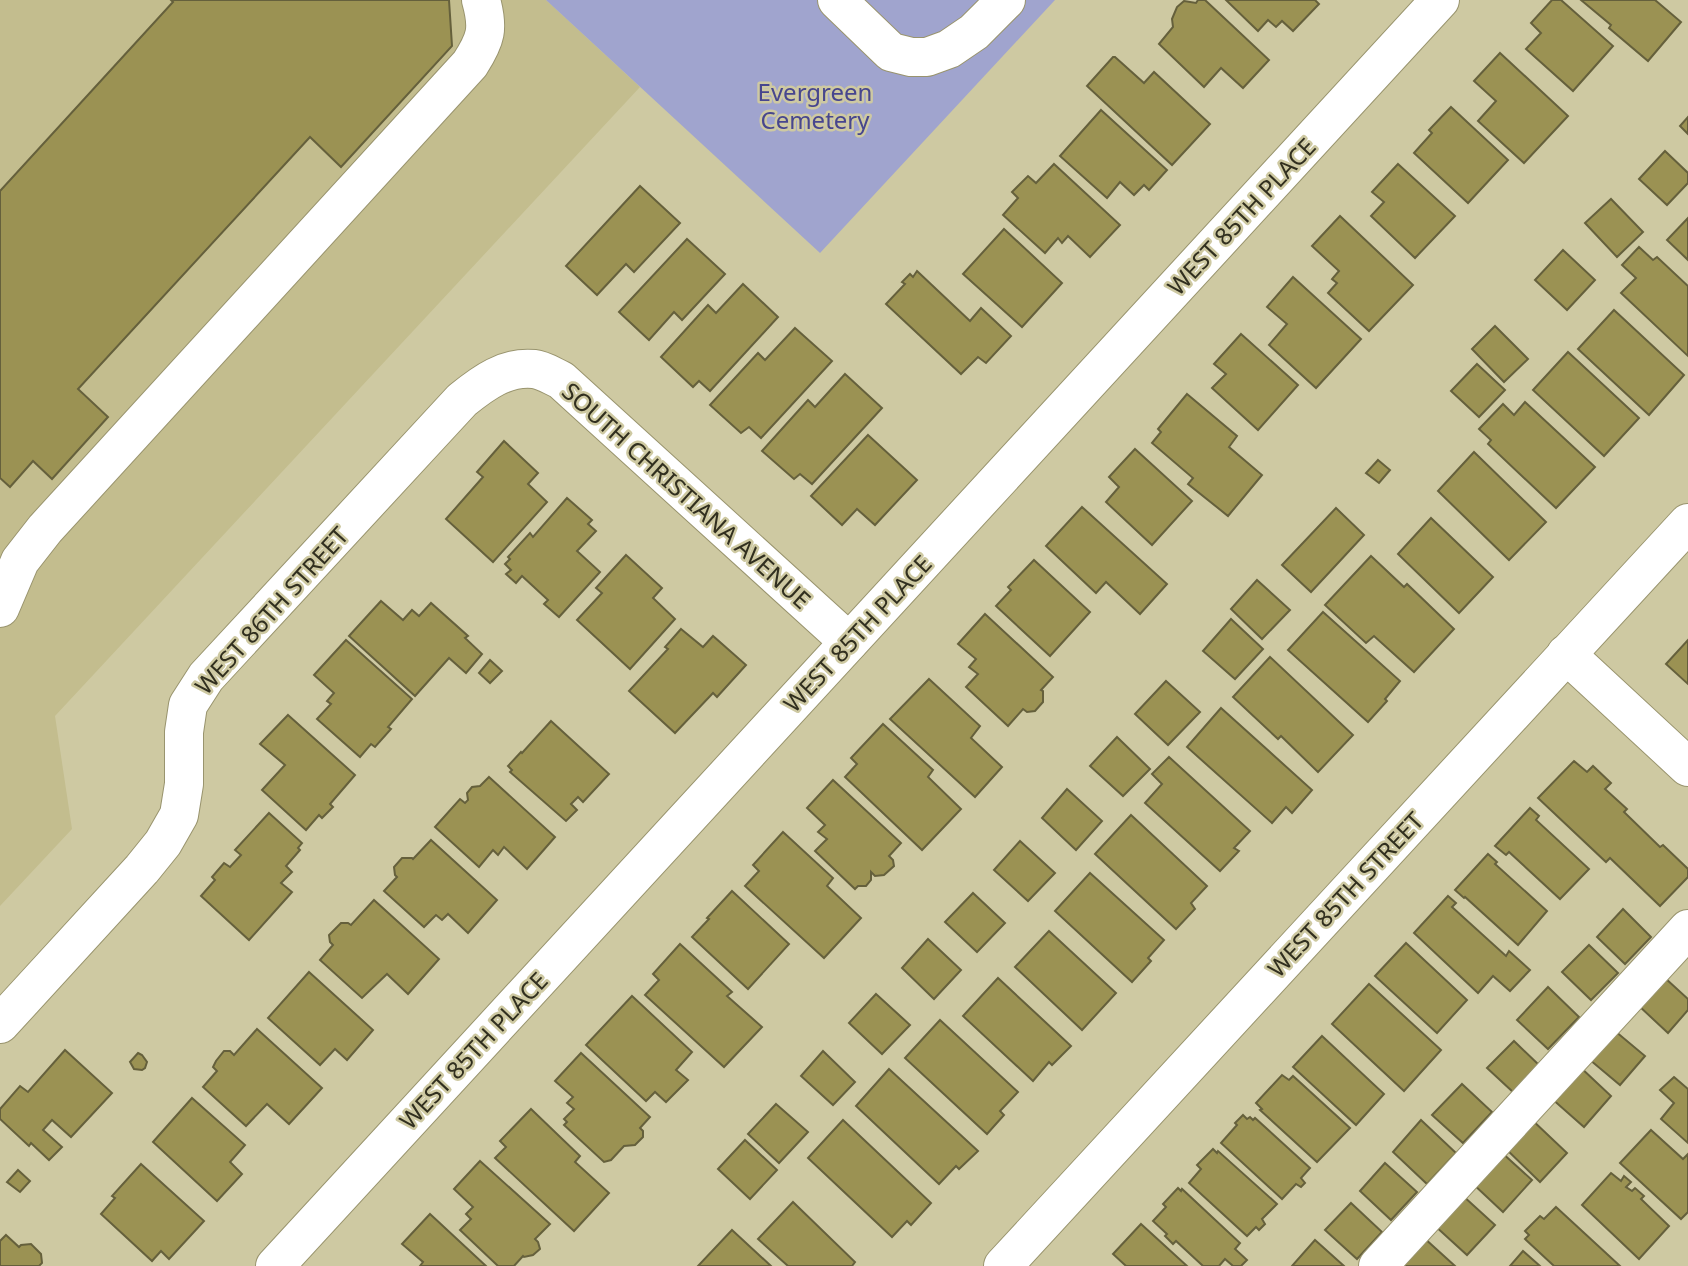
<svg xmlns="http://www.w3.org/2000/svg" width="1688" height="1266" viewBox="0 0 1688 1266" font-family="'Noto Sans',sans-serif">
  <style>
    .built { fill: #c3bd8e }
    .green { fill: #a0a4ce }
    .building { fill: #9b9253; stroke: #65603c; stroke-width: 2 }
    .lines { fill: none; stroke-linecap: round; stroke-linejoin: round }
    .minor-casing { stroke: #99946e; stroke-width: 40 }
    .minor { stroke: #fff; stroke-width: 38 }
    .labels { text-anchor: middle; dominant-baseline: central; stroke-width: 5; stroke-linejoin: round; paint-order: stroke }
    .park-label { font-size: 24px; fill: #47468e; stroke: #cec9a2 }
    .street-label { font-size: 24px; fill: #312f1f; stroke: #cec9a2 }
  </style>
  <rect width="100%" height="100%" fill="#cec9a2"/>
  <!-- built -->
  <polygon class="built" points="0,0 546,0 640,87 55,716 72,829 0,906"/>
  <!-- green -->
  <polygon class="green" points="546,0 1055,0 820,253"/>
  <!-- building -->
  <g class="building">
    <polygon points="171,0 449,0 452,46 341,167 310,137 78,389 108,417 52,479 33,461 10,487 0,478 0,191 173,2"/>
    <polygon points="1198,0 1205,0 1269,60 1243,88 1221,68 1204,87 1159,44 1173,27 1172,19 1177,7 1184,1 1196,3"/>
    <polygon points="1226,0 1315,0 1319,4 1293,31 1282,21 1276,27 1268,20 1258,31"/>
    <polygon points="1552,0 1561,0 1613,46 1573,91 1526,49 1541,33 1531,23"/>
    <polygon points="1581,0 1655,0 1681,22 1648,61 1609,28 1611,25"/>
    <polygon points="1500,53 1568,116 1524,163 1478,121 1496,101 1474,81"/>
    <polygon points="1113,57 1115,57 1144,83 1154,72 1210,124 1172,165 1087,86"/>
    <polygon points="1451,107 1508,160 1468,203 1414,153 1432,133 1429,130"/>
    <polygon points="1101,110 1167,170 1149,190 1144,185 1134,195 1120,182 1107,198 1060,156"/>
    <polygon points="1688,117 1688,134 1680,126"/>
    <polygon points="1665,151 1688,173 1688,183 1667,205 1639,179"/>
    <polygon points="1054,164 1120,225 1090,257 1068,236 1062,243 1058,238 1045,253 1003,215 1018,198 1012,192 1028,176 1036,183"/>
    <polygon points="1398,164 1455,216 1415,258 1371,216 1384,202 1372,192"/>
    <polygon points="640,186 680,223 634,272 626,264 597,295 566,266"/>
    <polygon points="1611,199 1643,232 1617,257 1585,223"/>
    <polygon points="1340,216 1413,285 1369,331 1328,293 1337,283 1332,279 1339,271 1312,246"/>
    <polygon points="1688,218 1688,260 1667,240"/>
    <polygon points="1004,229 1062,283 1022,327 963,274"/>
    <polygon points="687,239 725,274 682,320 674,312 649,340 619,312"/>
    <polygon points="1639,247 1653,260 1657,257 1688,286 1688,356 1621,293 1636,278 1622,265"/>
    <polygon points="1563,250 1595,280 1567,310 1535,280"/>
    <polygon points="917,271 970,321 981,308 1011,336 986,363 978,357 961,374 886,304 905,284 902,282 910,274 913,277"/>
    <polygon points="1293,277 1361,339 1316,388 1269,345 1287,324 1267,307"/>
    <polygon points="743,284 778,317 710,391 699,381 693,387 661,357 708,305 716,313"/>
    <polygon points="1614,310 1684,375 1649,415 1578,349"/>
    <polygon points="1495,326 1528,359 1504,382 1472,349"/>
    <polygon points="795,328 832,361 761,438 749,427 741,433 710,405 758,353 765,360"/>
    <polygon points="1241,334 1298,385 1258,430 1212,388 1226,374 1214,364"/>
    <polygon points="1568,352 1639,418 1604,456 1533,390"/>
    <polygon points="1477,364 1505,390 1479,417 1451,391"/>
    <polygon points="845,374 882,408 812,484 800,474 794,479 762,451 808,400 815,407"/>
    <polygon points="1187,394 1237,436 1229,447 1262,475 1228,516 1188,484 1193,478 1152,443 1161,432 1158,429"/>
    <polygon points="1525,402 1595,467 1556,508 1488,444 1491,440 1479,429 1503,404 1514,415"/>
    <polygon points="868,435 917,480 875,525 857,509 842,525 811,496"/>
    <polygon points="504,441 538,473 528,484 547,502 493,562 446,519 483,477 477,472"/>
    <polygon points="1135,449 1192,501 1152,545 1106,502 1119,487 1109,477"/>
    <polygon points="1474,452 1546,522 1509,560 1438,491"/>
    <polygon points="1378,460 1390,470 1379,483 1366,473"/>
    <polygon points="567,498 592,520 588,524 596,531 577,551 600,572 559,617 544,604 548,600 522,576 516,583 506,574 511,570 505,564 510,559 508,557 530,533 533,537"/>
    <polygon points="1082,507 1167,584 1140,614 1106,582 1096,593 1046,546"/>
    <polygon points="1336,508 1364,535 1311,592 1282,565"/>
    <polygon points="1431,518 1493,577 1459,613 1398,554"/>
    <polygon points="626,555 662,588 653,598 675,619 630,669 577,620 602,593 596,588"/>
    <polygon points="1371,556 1404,587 1407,584 1454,629 1414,672 1374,636 1366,643 1325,605"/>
    <polygon points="1034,560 1090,612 1050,656 996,606 1011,590 1008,587"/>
    <polygon points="1257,580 1290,610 1262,639 1231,609"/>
    <polygon points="381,601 403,620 412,610 419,616 431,603 468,636 465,638 482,654 466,673 449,658 415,696 349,636"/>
    <polygon points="1323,612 1400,681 1385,699 1387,701 1368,722 1288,650"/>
    <polygon points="985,614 1053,677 1041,690 1043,691 1043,702 1035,711 1027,712 1023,709 1008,726 966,687 978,674 969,667 976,659 958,644"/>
    <polygon points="1231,619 1263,649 1235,679 1203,651"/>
    <polygon points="681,629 703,647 713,636 746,665 717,697 713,693 675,733 629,691 668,649 665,647"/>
    <polygon points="346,640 412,699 388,727 391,729 375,747 371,744 360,757 317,719 331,704 327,701 334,693 314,675"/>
    <polygon points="1688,640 1688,684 1666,664"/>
    <polygon points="1270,657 1353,735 1318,772 1281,736 1278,739 1233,697"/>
    <polygon points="490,660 502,671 490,683 479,673"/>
    <polygon points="929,679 980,726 971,738 1002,767 975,797 890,719"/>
    <polygon points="1166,681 1200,712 1168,745 1135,714"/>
    <polygon points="1221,708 1312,790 1292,813 1286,807 1272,823 1187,747"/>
    <polygon points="288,715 355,775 330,804 333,807 322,818 319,815 306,830 262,790 285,765 260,744"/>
    <polygon points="551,721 609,774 583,802 578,797 571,804 577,810 566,821 510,772 512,770 508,766 521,752 522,753"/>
    <polygon points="883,724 933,770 928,777 961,809 922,850 845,777 857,764 851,758"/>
    <polygon points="1117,737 1150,769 1123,796 1090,766"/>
    <polygon points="1169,757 1250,831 1234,848 1239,851 1220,871 1145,803 1162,784 1152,774"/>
    <polygon points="1574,761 1587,772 1593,766 1611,783 1605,789 1627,809 1624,812 1660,847 1663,845 1688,869 1688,877 1660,906 1610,858 1606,862 1538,798"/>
    <polygon points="489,777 555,837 527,869 504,847 498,855 493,850 479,867 435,827 460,799 465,803 468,800 467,793 472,787 480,786"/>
    <polygon points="833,780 901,843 889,856 893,860 894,866 884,875 875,876 871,872 871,880 866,886 858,886 855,889 815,851 827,839 818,832 825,825 807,808"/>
    <polygon points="1067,789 1102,821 1076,850 1042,818"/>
    <polygon points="1530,808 1539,816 1536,820 1589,869 1560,899 1509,852 1506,855 1495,846"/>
    <polygon points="269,813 302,843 298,848 300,850 286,866 292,872 281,883 292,892 249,940 201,896 215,880 212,877 224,863 230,867 241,855 235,850"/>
    <polygon points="1131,815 1207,886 1191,903 1195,909 1176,929 1095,854"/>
    <polygon points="783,832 833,878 827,886 861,918 824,958 745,886 759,871 753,865"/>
    <polygon points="431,840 497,900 468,933 448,914 442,920 436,915 424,927 384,891 397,877 395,875 394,867 402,858 412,858 413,859"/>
    <polygon points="1020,841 1055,873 1028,901 994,870"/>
    <polygon points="1488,854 1497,862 1495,864 1547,911 1518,945 1465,897 1464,898 1455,890"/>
    <polygon points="1090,873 1164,940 1148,958 1151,961 1132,982 1055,911"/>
    <polygon points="732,891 789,944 748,989 692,937 709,919 707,918"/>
    <polygon points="973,893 1005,923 977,952 945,922"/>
    <polygon points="1448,896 1456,903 1452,907 1506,956 1509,951 1530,970 1510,991 1493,976 1478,993 1414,933"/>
    <polygon points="374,900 439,959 408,994 387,974 362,998 320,960 333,945 330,942 329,935 341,923 348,923 351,925"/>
    <polygon points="1623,909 1651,937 1625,964 1597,937"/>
    <polygon points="1049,931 1116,993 1082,1030 1015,967"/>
    <polygon points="928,939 961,970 934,999 902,968"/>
    <polygon points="1406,943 1467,1000 1437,1033 1375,976"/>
    <polygon points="680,944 732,992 727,996 762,1027 724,1067 645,995 659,980 653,974"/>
    <polygon points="1589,945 1618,973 1591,1000 1562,972"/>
    <polygon points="309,972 373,1030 347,1060 335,1049 320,1065 268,1018"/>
    <polygon points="998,978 1071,1046 1052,1065 1049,1062 1033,1081 963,1016"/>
    <polygon points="1665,978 1688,999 1688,1010 1668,1033 1639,1006"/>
    <polygon points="1369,984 1441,1050 1404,1091 1332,1024"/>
    <polygon points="1548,987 1579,1017 1548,1049 1517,1020"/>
    <polygon points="876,994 910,1025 882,1054 849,1023"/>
    <polygon points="632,996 692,1052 676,1070 688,1080 666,1102 655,1092 646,1101 586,1045"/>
    <polygon points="940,1020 1018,1092 1000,1111 1004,1115 987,1134 905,1058"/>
    <polygon points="257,1029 322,1088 289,1124 267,1104 246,1126 203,1087 217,1071 213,1067 216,1061 224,1051 230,1051 234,1055"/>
    <polygon points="1615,1031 1645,1056 1620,1085 1590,1060"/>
    <polygon points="1322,1036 1384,1094 1356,1125 1293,1067"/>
    <polygon points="1514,1041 1539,1065 1513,1092 1487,1068"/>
    <polygon points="65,1050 112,1093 71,1137 52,1120 43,1130 62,1147 49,1160 31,1143 29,1146 0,1119 0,1109 20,1086 28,1092"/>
    <polygon points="823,1051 855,1082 833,1105 801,1076"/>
    <polygon points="138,1053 142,1055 147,1062 145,1068 142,1070 134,1069 130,1062"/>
    <polygon points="581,1053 650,1117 640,1128 643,1131 643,1137 635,1145 624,1146 611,1160 604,1162 564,1125 567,1122 564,1119 574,1109 567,1103 573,1097 555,1081"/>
    <polygon points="1579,1066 1611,1096 1584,1127 1551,1098"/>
    <polygon points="889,1069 978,1151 959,1169 956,1166 939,1184 856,1106"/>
    <polygon points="1282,1075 1289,1080 1293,1076 1350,1128 1317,1162 1260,1110 1262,1109 1256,1103"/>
    <polygon points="1674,1077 1688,1089 1688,1143 1661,1119 1674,1103 1660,1090"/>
    <polygon points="1462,1084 1492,1112 1463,1143 1432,1115"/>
    <polygon points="192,1098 245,1145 230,1162 242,1174 217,1201 153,1142"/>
    <polygon points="776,1104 808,1132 779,1163 748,1134"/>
    <polygon points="531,1109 580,1156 575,1162 609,1193 574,1231 495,1158 506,1147 500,1141"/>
    <polygon points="1243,1115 1247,1119 1250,1117 1253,1120 1255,1118 1310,1168 1301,1178 1305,1183 1301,1187 1296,1184 1282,1199 1221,1143 1237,1125 1235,1123"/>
    <polygon points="1530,1118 1567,1153 1540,1182 1503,1146"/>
    <polygon points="843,1120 931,1203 911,1225 907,1221 892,1237 808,1158"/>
    <polygon points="1421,1120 1456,1153 1427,1184 1393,1152"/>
    <polygon points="1651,1130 1683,1159 1688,1154 1688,1212 1681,1219 1620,1163"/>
    <polygon points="745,1140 777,1170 750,1199 718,1169"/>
    <polygon points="1213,1149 1217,1153 1218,1151 1277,1204 1262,1219 1265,1224 1259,1230 1256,1227 1247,1236 1189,1183 1201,1169 1197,1165"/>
    <polygon points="1500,1151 1532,1180 1503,1212 1472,1183"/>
    <polygon points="480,1161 550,1224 535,1239 538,1242 540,1249 533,1255 524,1257 523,1256 514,1266 498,1266 460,1230 471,1219 466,1214 473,1207 454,1189"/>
    <polygon points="1385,1163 1417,1192 1391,1220 1360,1191"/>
    <polygon points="141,1164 204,1221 169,1259 161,1251 152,1261 101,1214 115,1198 112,1196"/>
    <polygon points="18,1170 30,1181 20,1192 7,1182"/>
    <polygon points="1611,1173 1621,1181 1624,1176 1631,1182 1626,1187 1632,1191 1635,1188 1644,1196 1641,1199 1669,1226 1639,1259 1582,1205"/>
    <polygon points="1178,1188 1181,1191 1182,1189 1240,1243 1235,1249 1247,1260 1241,1266 1233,1266 1225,1259 1219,1266 1203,1266 1176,1241 1173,1244 1165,1236 1167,1234 1153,1221 1166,1207 1163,1204"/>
    <polygon points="1462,1195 1495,1225 1467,1255 1434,1225"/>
    <polygon points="793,1202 855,1262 852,1266 788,1266 758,1239"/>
    <polygon points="1351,1203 1382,1232 1357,1259 1325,1230"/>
    <polygon points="1556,1207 1620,1266 1554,1266 1525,1239 1529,1235 1525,1231 1540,1216 1544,1219"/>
    <polygon points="430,1214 486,1266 420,1266 423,1262 402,1244"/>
    <polygon points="1141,1224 1187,1266 1126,1266 1113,1254"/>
    <polygon points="732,1230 771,1266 698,1266"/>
    <polygon points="6,1235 19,1247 21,1245 31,1244 41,1254 42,1263 39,1266 0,1266 0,1241"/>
    <polygon points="1423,1237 1455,1266 1396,1266"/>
    <polygon points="1315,1240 1344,1266 1292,1266"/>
    <polygon points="1523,1251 1540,1266 1510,1266"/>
  </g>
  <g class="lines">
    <!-- minor casing -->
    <g class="minor-casing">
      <g id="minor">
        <polyline points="837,0 891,52 911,57 927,57 949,49 974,32 1006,0"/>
        <path d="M0 608 20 561 45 529 470 64C486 39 489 29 481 0"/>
        <polyline points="1566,654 1688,767"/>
        <path d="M0 1024 142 869 163 843 179 815 184 784V732L188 705 206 677 462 400C483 383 506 366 534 369 543 370 552 376 561 380L849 642"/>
        <polyline points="275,1266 1440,0"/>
        <polyline points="1003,1266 1688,523"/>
        <polyline points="1378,1266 1688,929"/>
      </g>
    </g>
    <!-- minor -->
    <use href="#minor" class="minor"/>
  </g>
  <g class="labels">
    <!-- park labels -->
    <g class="park-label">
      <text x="815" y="91">Evergreen<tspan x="815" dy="28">Cemetery</tspan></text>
    </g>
    <!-- street labels -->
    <g class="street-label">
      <text transform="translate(1241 216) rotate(-47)">WEST 85TH PLACE</text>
      <text transform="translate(687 495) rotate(42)">SOUTH CHRISTIANA AVENUE</text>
      <text transform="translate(271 610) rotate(-48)">WEST 86TH STREET</text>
      <text transform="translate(857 633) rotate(-47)">WEST 85TH PLACE</text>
      <text transform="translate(1345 894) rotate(-47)">WEST 85TH STREET</text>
      <text transform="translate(473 1050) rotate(-47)">WEST 85TH PLACE</text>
    </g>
  </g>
</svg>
